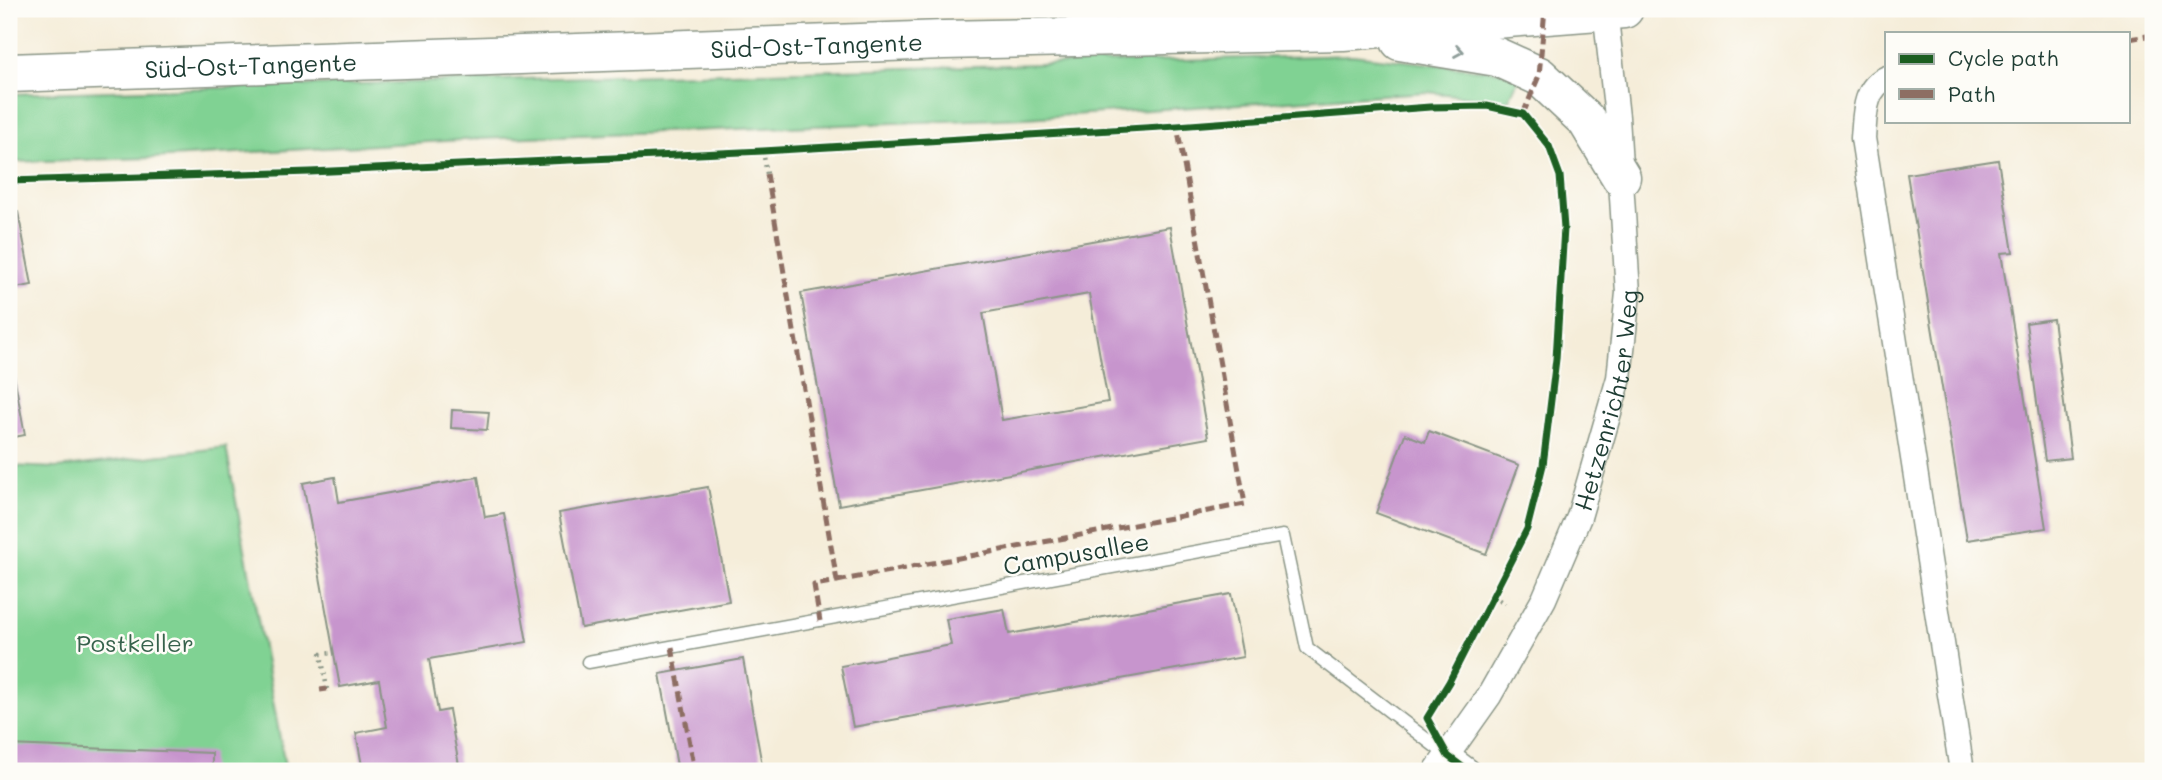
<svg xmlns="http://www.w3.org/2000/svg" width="2162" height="780" viewBox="0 0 2162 780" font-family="Mali,sans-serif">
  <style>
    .green { fill: #80d293; stroke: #508864; stroke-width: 2 }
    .building { fill: #c795cd; fill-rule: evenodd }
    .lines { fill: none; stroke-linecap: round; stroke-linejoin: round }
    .lane-casing { stroke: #8a9586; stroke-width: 15 }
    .street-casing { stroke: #8a9586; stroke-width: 27 }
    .primary-casing { stroke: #8a9586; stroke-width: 41 }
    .path { stroke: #8a9586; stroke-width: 4.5; stroke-dasharray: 2 5; stroke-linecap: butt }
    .lane { stroke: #fff; stroke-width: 12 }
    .street { stroke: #fff; stroke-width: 24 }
    .primary { stroke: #fff; stroke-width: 38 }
    .quiet { stroke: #8d6e63; stroke-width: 5; stroke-dasharray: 10 5; stroke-linecap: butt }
    .cycleway-casing { stroke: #fdfcf7; stroke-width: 11 }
    .cycleway { stroke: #1b5e20; stroke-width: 7 }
    .oneway { stroke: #8f9e9a }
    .labels { text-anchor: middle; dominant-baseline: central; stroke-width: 5; stroke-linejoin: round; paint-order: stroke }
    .street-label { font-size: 24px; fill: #1f3d34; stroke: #fdfcf7 }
    .park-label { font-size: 24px; fill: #37624c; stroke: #fdfcf7 }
  </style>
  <rect width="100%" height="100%" fill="#fdfcf7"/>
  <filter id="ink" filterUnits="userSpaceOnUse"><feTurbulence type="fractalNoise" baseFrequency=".0143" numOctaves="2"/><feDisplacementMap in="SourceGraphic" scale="14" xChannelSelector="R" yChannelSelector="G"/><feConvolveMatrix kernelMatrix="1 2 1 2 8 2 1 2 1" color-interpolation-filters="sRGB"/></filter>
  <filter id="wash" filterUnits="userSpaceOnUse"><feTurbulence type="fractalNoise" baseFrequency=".00686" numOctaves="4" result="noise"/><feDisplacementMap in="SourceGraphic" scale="28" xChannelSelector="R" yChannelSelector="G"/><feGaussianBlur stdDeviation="1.57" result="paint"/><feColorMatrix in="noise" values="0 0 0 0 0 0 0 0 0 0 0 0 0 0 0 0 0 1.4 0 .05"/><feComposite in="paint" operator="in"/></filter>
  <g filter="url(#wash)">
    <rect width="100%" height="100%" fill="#f5edd9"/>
    <!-- green -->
    <g class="green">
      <polygon points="1352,55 1521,74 1508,101 1427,92 1025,118 479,139 152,158 9,162 9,94"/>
      <polygon points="226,447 286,771 9,771 9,466 58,468"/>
    </g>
    <g id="blocks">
      <!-- building -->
      <g class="building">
        <polygon points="1998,160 2013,252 2001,253 2046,528 1967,540 1907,174"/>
        <polygon points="18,212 32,285 9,289 9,213"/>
        <path d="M1170 227 1208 438 839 505 801 293ZM1089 294 1108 402 1002 420 983 313Z"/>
        <polygon points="2053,319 2071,458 2045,461 2026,323"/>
        <polygon points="9,348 25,435 9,438"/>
        <polygon points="452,410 489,412 487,430 451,428"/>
        <polygon points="1429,431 1519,465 1486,554 1376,513 1405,434 1425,442"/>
        <polygon points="335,477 339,502 478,477 485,517 504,514 527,642 429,659 438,712 449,710 460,771 363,771 356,733 387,727 379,680 340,687 303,483"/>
        <polygon points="708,487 729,601 581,628 559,513"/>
        <polygon points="1231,594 1243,657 853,727 841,666 951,645 946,619 1004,609 1009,634"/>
        <polygon points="743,659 763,771 678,771 660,674"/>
        <polygon points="9,745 212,753 212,771 9,771"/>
      </g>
    </g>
  </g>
  <g filter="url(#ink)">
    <use href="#blocks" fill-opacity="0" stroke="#8a9586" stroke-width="2"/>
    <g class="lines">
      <!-- lane casing -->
      <g class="lane-casing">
        <polyline id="lane" points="588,662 1283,536 1307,648 1448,756"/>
      </g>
      <!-- street casing -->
      <g class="street-casing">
        <g id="street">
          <path d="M1887 78C1863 88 1865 117 1863 138L1962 771"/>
          <polyline points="1448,756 1468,771"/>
          <path id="s1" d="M1436 771 1489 696 1544 599 1579 517 1619 378 1628 293 1617 117 1605 9"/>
        </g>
      </g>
      <!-- primary casing -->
      <g class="primary-casing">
        <g id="primary">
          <polyline points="1400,41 1497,57 1539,76 1587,121 1621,177"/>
          <path id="s2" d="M9 73 944 40 1343 31 1624 9"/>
        </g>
      </g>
      <!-- path -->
      <g class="path">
        <polyline points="763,151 767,174"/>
        <polyline points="1493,596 1505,604"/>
        <polyline points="327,689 321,654 334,653"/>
      </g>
      <!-- lane -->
      <use href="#lane" class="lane"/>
      <!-- street -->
      <use href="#street" class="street"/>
      <!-- primary -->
      <use href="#primary" class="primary"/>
      <!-- quiet -->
      <g class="quiet">
        <polyline points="2129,39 2153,35"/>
        <polyline points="1523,114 1539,76 1545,9"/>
        <polyline points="767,174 837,581 814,585 820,621"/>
        <polyline points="837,581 1245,504 1177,126"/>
        <polyline points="672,647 695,771"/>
        <polyline points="320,690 327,689"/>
      </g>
      <!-- cycleway casing -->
      <g class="cycleway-casing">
        <polyline id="cycleway" points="9,181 310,172 763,151 1177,126 1430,107 1487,106 1523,114 1549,146 1560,176 1564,228 1556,359 1543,465 1527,529 1449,682 1427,718 1448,756 1468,771"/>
      </g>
      <!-- cycleway -->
      <use href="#cycleway" class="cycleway"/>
    </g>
    <!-- one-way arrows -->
    <defs><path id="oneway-chevron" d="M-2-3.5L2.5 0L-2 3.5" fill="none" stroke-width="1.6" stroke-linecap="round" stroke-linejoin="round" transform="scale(1.75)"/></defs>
    <use class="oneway" href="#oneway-chevron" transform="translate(1459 51) rotate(10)"/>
  </g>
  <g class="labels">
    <!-- street labels -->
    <g class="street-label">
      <text stroke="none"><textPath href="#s2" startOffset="808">Süd-Ost-Tangente</textPath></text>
      <text stroke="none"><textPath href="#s2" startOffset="242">Süd-Ost-Tangente</textPath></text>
      <text stroke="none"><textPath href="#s1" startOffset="413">Hetzenrichter Weg</textPath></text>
      <text transform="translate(1076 553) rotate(-10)">Campusallee</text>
    </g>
    <!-- park labels -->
    <g class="park-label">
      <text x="135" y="642">Postkeller</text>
    </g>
  </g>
  <!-- margin -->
  <rect width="2162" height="780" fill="none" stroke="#fdfcf7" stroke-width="35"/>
  <!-- legend -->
  <rect x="1885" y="32" width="245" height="91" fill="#fdfcf7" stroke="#a4b0a9" stroke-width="2"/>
  <rect x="1899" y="54" width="35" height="10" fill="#1b5e20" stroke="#a4b0a9" stroke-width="2"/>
  <text x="1948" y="66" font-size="21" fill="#1f3d34">Cycle path</text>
  <rect x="1899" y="89" width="35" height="10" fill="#8d6e63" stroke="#a4b0a9" stroke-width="2"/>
  <text x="1948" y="102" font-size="21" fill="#1f3d34">Path</text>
</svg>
